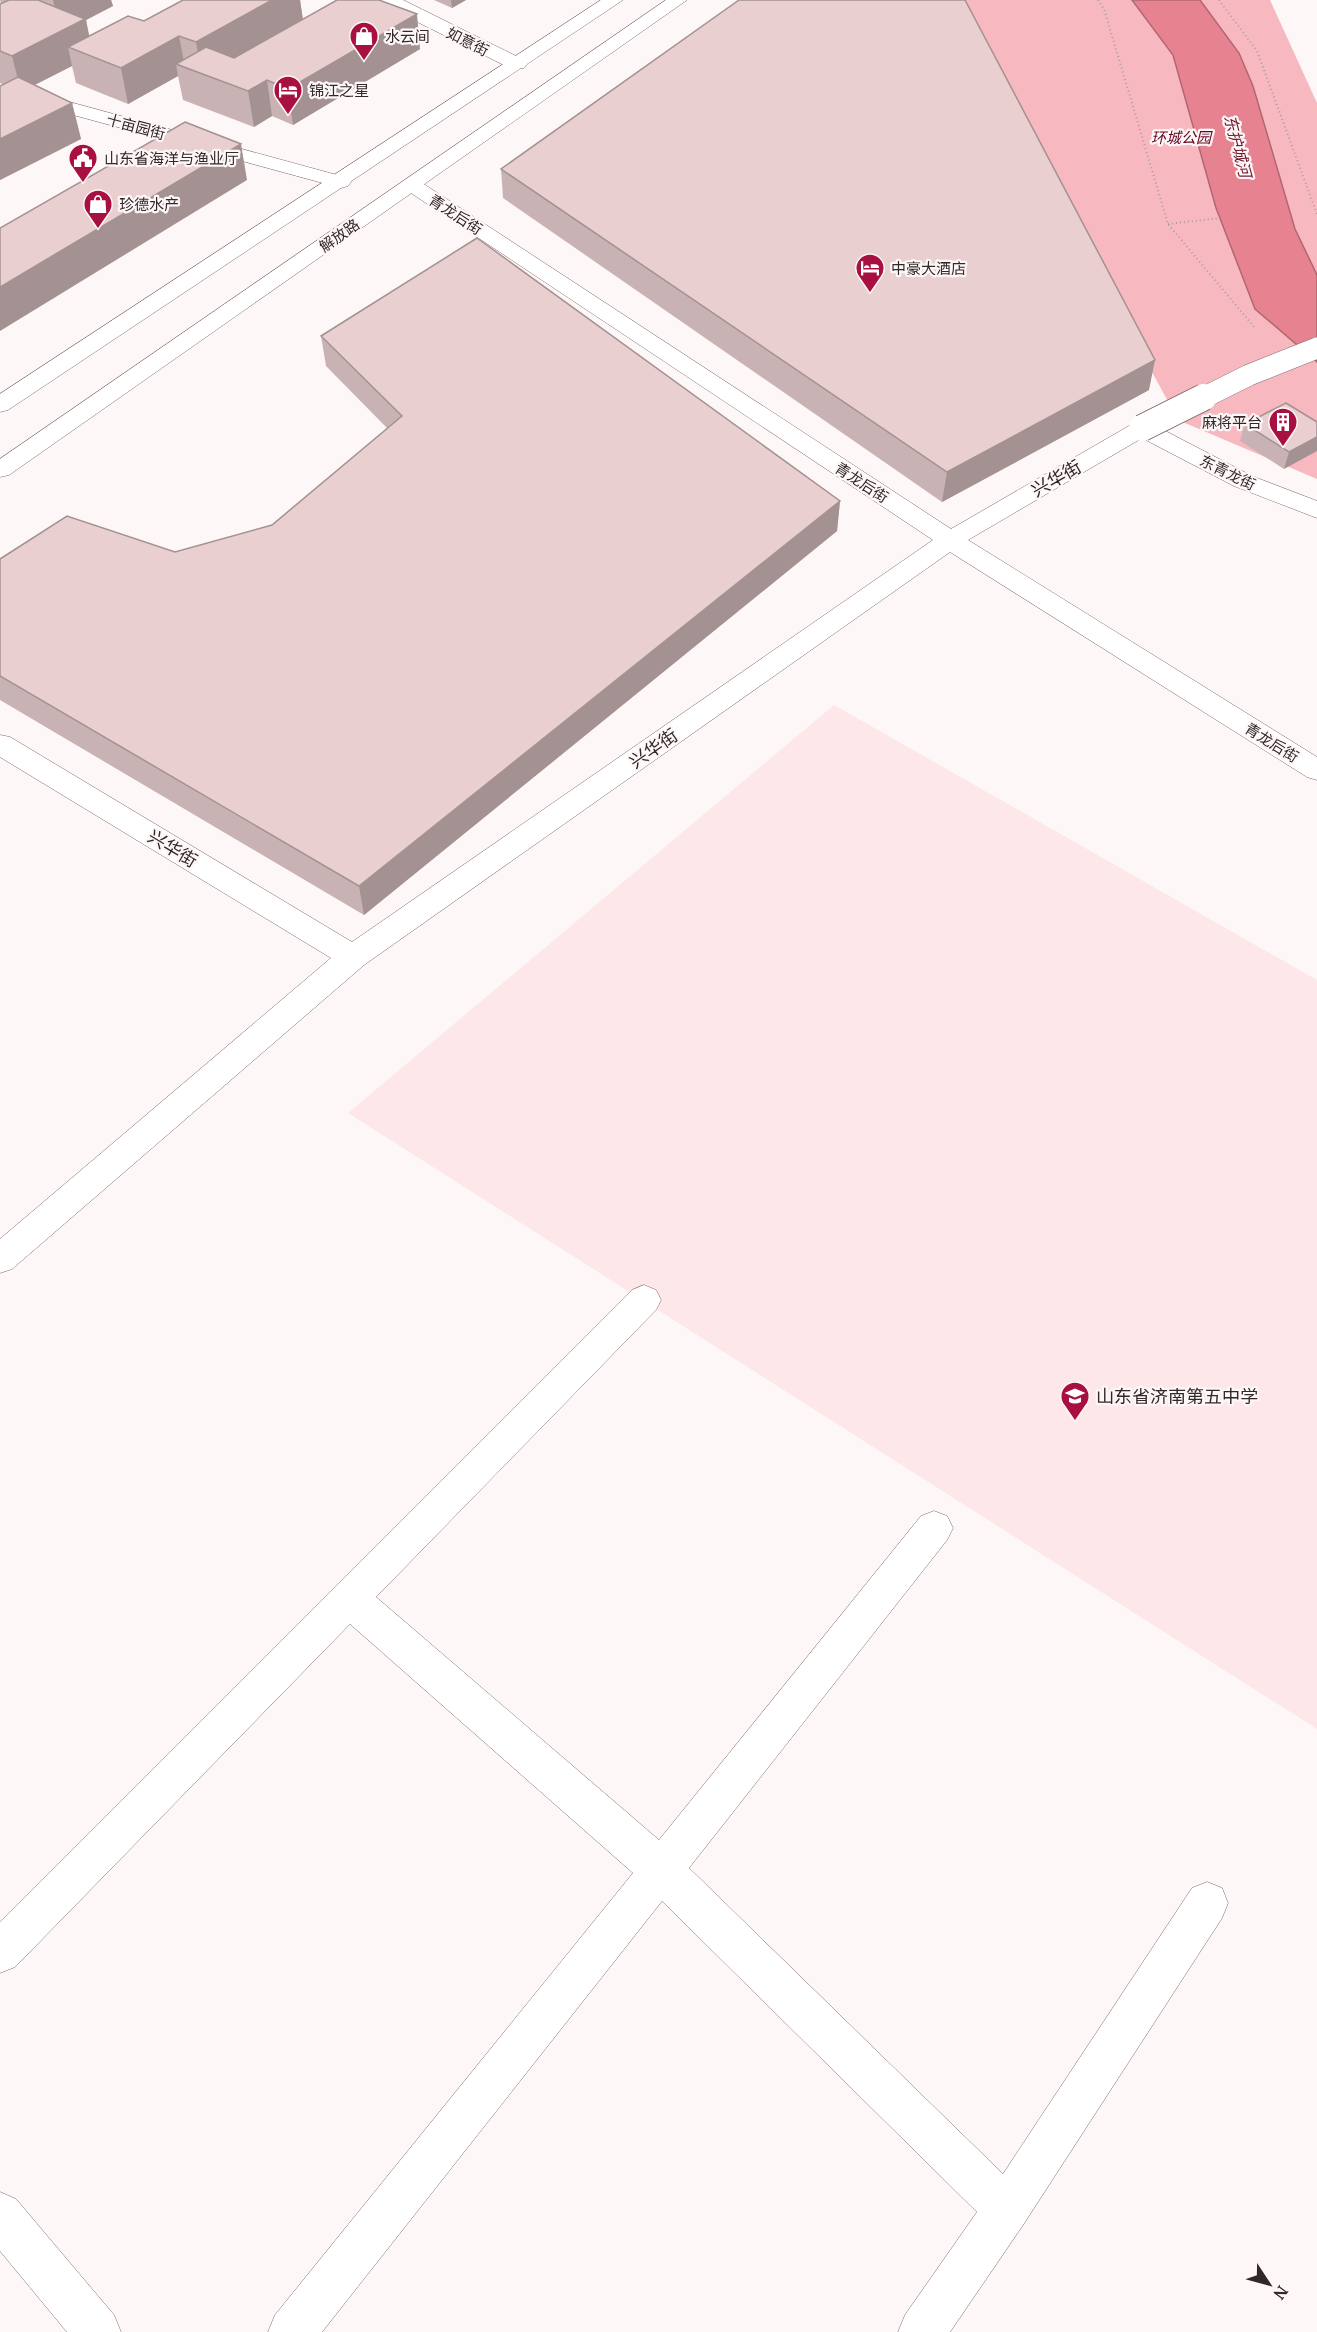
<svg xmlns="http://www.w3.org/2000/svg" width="1317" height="2332" viewBox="0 0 1317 2332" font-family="'PT Serif','Noto Sans SC',serif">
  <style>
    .built { fill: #fde7e9 }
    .green { fill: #f7b8bf }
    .water { fill: #e78291; stroke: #b16772; stroke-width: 1.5 }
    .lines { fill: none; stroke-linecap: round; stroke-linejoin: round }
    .minor-casing { stroke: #7f6769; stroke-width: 1 }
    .secondary-casing { stroke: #7f6769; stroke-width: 1 }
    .path { stroke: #a79f9f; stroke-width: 2; stroke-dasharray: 1 3; stroke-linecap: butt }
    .minor { fill: #fff; fill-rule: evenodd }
    .secondary { fill: #fff; fill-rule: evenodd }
    .minor-bridge-far1-casing { stroke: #7f6769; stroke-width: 22; stroke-linecap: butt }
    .minor-bridge-casing { stroke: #7f6769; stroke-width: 28; stroke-linecap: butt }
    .minor-bridge-far1 { stroke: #fff; stroke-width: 21 }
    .minor-bridge { stroke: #fff; stroke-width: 26 }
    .wall { fill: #c9b2b4 }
    .shaded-wall { fill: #a49192 }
    .building { fill: #eacfd1; stroke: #a49192; stroke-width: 1.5 }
    .labels { text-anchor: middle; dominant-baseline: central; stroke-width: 4.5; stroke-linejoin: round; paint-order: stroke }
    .far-poi-label { font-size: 15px; fill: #322829; stroke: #fdf7f7; text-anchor: start }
    .far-street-label { font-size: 15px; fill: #322829; stroke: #fdf7f7 }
    .far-park-label { font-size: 15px; font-style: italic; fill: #620322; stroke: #fdf7f7 }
    .far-water-label { font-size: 16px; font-style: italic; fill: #71172e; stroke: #fdf7f7 }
    .street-label { font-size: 18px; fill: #322829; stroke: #fdf7f7 }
    .poi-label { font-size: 18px; fill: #322829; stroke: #fdf7f7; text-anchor: start }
  </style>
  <rect width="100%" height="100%" fill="#fdf7f7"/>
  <!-- built -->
  <polygon class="built" points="834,705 1317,980 1317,1729 348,1113"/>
  <!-- green -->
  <polygon class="green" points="951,0 1270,0 1317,103 1317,479 1178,420"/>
  <!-- water -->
  <polygon class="water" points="1132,0 1200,0 1239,53 1253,86 1295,229 1317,275 1317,362 1255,309 1216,208 1173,55"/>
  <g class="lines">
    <!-- minor casing -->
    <g class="minor-casing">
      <g id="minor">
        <polygon points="379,0 403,0 524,60 527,64 524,68 510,68 381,4"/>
        <polygon points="0,83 348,178 351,182 348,186 341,188 0,95"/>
        <polygon points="412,179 419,181 951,529 1134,423 1142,421 1150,423 1252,476 1317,501 1317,518 1234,486 1142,438 968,540 1317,757 1317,780 1307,777 950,552 364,965 12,1269 0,1273 0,1239 331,958 0,757 0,735 10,737 352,942 933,540 405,189 402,185 405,181"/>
        <polygon points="644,1285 656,1290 661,1300 656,1310 376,1597 659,1840 921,1516 934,1511 947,1516 953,1528 947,1540 689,1868 1003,2174 1192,1888 1207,1882 1222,1888 1228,1903 1222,1918 1023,2225 950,2332 898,2332 905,2315 977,2212 662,1901 322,2332 268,2332 275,2315 633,1873 350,1624 15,1967 0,1973 0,1922 632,1290"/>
        <polygon points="0,2192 16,2199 114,2315 121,2332 67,2332 0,2251"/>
      </g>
    </g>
    <!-- secondary casing -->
    <g class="secondary-casing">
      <g id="secondary">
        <polygon points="601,0 623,0 8,410 0,412 0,394"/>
        <polygon points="666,0 687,0 9,475 0,477 0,459"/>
      </g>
    </g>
    <!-- path -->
    <g class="path">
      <polyline points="1098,0 1104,9 1168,224 1255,328"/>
      <polyline points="1219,0 1257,51 1317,214"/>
      <polyline points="1168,224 1220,218"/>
    </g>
    <!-- minor -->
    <use href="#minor" class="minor"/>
    <!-- secondary -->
    <use href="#secondary" class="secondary"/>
    <!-- minor-bridge-far1 casing -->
    <g class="minor-bridge-far1-casing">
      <polyline id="minor-bridge-far1" points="1201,399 1249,375 1317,348"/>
    </g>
    <!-- minor-bridge casing -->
    <g class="minor-bridge-casing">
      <polyline id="minor-bridge" points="1142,428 1204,397"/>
    </g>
    <!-- minor-bridge-far1 -->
    <use href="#minor-bridge-far1" class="minor-bridge-far1"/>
    <!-- minor-bridge -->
    <use href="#minor-bridge" class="minor-bridge"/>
  </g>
  <!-- wall -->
  <g class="wall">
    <polygon points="0,0 111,0 113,6 86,20 89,36 144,21 300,0 303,19 420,49 293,125 272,116 254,127 183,100 178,76 128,104 76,83 72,66 34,85 72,103 81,139 0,180 0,86 3,84 0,83 0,4 1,4"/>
    <polygon points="434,0 466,0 452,8"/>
    <polygon points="501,169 1149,390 942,502 503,198"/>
    <polygon points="321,336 840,501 837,531 364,915 0,700 0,559 175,552 272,525 387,428 326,366"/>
    <polygon points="1317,422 1284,469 1240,441 1245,424"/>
  </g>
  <!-- shaded-wall -->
  <g class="shaded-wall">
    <polygon points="53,0 111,0 113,6 86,20 93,55 68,47 72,66 21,92 12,56 60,32"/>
    <polygon points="272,0 300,0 303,21 207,76 202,74 196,42"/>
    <polygon points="451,0 466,0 452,8"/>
    <polygon points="417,14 420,49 293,125 288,89"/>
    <polygon points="179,36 185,67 176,64 178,76 128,104 121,68"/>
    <polygon points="267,80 272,116 254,127 248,91"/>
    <polygon points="72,103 81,139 0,180 0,139"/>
    <polygon points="241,144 247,180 0,331 0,287"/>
    <polygon points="1155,360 1149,390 942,502 947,472"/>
    <polygon points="1317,437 1317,451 1284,469 1289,452"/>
    <polygon points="840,501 837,531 364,915 359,886"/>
  </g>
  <!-- building -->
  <g class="building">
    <polygon points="9,0 38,0 85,19 12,56 0,51 0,4"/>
    <polygon points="183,0 272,0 196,42 179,36 121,68 68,47 128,16 144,21"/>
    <polygon points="337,0 379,0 417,14 288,89 267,80 248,91 176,64 206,47 234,58"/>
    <polygon points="739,0 965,0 1155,360 947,472 501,169"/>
    <polygon points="18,77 72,103 0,139 0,86"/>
    <polygon points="185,122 241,144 0,287 0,228"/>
    <polygon points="477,238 840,501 359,886 0,676 0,559 67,516 175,552 272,525 402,416 321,336"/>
    <polygon points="1286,403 1317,422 1317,437 1289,452 1245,424"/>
  </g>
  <!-- icons -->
  <defs>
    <g id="shop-pin" transform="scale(1.5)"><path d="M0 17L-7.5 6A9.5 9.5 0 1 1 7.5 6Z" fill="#a71041" stroke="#fdf7f7"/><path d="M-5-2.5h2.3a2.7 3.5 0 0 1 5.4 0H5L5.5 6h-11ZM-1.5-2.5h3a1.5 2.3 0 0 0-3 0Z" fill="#fff"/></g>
    <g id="hotel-pin" transform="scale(1.5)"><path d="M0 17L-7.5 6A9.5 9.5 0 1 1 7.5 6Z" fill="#a71041" stroke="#fdf7f7"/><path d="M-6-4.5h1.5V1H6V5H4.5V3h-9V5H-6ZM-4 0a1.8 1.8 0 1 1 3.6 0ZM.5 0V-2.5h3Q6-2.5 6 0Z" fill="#fff"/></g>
    <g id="civic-pin" transform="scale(1.5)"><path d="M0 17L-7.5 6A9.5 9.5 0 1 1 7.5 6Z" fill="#a71041" stroke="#fdf7f7"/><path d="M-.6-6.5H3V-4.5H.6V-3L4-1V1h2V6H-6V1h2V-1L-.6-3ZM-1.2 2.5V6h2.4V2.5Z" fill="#fff"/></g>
    <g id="building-pin" transform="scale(1.5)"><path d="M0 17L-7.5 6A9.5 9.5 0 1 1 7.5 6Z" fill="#a71041" stroke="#fdf7f7"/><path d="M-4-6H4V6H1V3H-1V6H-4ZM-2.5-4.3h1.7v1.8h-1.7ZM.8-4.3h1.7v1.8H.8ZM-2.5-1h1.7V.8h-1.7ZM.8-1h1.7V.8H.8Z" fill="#fff"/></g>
    <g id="school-pin" transform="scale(1.5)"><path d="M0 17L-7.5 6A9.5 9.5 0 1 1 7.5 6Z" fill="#a71041" stroke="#fdf7f7"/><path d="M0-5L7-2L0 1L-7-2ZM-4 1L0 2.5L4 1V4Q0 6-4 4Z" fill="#fff"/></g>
  </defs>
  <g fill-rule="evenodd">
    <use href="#shop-pin" x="364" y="36"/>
    <use href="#hotel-pin" x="288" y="90"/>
    <use href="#civic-pin" x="83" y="158"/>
    <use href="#shop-pin" x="98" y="204"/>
    <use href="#hotel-pin" x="870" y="268"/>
    <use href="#building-pin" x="1283" y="422"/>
    <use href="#school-pin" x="1075" y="1396"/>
  </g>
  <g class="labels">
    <!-- far-poi labels -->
    <g class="far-poi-label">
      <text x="385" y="36">水云间</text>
      <text x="309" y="90">锦江之星</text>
      <text x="104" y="158">山东省海洋与渔业厅</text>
      <text x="119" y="204">珍德水产</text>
      <text x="891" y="268">中豪大酒店</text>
      <text x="1262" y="422" text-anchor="end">麻将平台</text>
    </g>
    <!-- far-street labels -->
    <g class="far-street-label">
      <text transform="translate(468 41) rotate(27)">如意街</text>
      <text transform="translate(136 126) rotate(15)">十亩园街</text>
      <text transform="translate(456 214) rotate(33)">青龙后街</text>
      <text transform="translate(339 235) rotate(-35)">解放路</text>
      <text transform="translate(1228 472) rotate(26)">东青龙街</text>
      <text transform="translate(862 482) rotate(33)">青龙后街</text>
      <text transform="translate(1272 742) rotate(32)">青龙后街</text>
    </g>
    <!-- far-park labels -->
    <g class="far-park-label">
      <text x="1181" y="137">环城公园</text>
    </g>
    <!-- far-water labels -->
    <g class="far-water-label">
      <text transform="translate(1238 146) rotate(75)">东护城河</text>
    </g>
    <!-- street labels -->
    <g class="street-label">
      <text transform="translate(1056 478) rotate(-30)">兴华街</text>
      <text transform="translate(653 748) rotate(-35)">兴华街</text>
      <text transform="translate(173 848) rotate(31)">兴华街</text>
    </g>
    <!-- poi labels -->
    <g class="poi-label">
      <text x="1096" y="1396">山东省济南第五中学</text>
    </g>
  </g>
  <!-- north arrow -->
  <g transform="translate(1269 2284) rotate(126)" stroke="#fdf7f7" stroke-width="4.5" paint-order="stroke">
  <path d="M0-4.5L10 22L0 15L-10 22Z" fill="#322829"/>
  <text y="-9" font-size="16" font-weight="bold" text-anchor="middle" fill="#322829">N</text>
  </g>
</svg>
